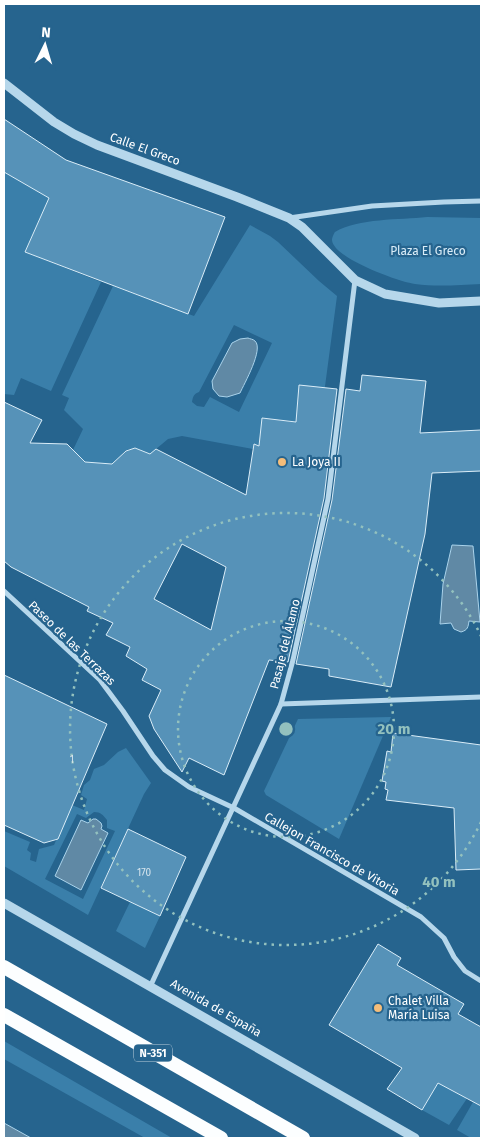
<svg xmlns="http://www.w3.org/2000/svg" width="485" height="1142" viewBox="0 0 485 1142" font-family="'Fira Sans',sans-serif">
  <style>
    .green { fill: #3a7faa; fill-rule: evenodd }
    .water { fill: #6089a5; stroke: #aad3eb }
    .building { fill: #5692b8; stroke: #daedf8; fill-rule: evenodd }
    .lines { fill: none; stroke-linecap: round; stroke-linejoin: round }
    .minor { stroke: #b6d7eb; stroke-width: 5 }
    .tertiary { stroke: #b6d7eb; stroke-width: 9 }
    .trunk { stroke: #fcfeff; stroke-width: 14 }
    .ring { fill: none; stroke: #93c1be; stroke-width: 2.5; stroke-dasharray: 2.5 5 }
    .poi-dot { fill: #f4bd7a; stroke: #26648e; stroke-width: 2 }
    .labels { text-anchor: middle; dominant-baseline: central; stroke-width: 4.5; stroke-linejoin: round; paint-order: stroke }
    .number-label { font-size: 10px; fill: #d5e4ed }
    .shield { fill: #26648e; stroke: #bed0dd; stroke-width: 1 }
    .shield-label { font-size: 11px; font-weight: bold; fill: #fff }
    .street-label { font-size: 12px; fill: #fff; stroke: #26648e }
    .park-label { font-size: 12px; fill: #daedf8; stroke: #26648e }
    .poi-label { font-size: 12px; fill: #fff; stroke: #26648e; text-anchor: start }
    .centre { fill: #93c1be; stroke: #26648e; stroke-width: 2.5 }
    .ring-label { font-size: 15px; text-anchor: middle; font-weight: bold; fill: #93c1be; stroke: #26648e; stroke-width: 4.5; stroke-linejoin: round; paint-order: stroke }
  </style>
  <rect width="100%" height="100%" fill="#26648e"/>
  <!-- green -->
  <g class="green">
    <polygon points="4,172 49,198 25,252 101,282 51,391 21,378 14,395 4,394"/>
    <path d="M427 217 481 218V284C459 285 437 287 415 284 399 282 333 258 332 240 332 238 334 233 335 232 358 218 400 220 427 217Z"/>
    <path d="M250 225 270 236 278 242 319 281 337 296 320 424 263 418 259 446 254 444 253 449 182 436 168 439 150 454C133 448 125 444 117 464L80 462 81 458 73 450 83 429 64 410 69 398 62 395 113 286 194 316ZM234 325 272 343 239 412 210 397 204 407 197 406 192 402C193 396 194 394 199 392Z"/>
    <polygon points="391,717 339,839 266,795 264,791 298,719"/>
    <path d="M126 748 151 783 144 794 88 915 4 866V831L30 842 27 850 31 853 30 860 36 862 39 849 54 845 72 805 84 810 87 799 81 795 84 785 90 780 94 769 104 765 118 752ZM94 812C101 812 103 815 107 820V828L115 831 83 899 45 879 77 814 86 818Z"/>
    <polygon points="130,902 160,916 145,948 116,931"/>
    <polygon points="4,1041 172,1138 145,1138 4,1059"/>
    <polygon points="439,1081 468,1097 449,1125 422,1110"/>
    <polygon points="473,1102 481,1106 481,1138 471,1138 457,1130"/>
  </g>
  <!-- water -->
  <g class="water">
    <path d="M248 338C250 339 253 339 255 341 264 349 244 384 240 393L227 397 219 396 213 389 212 381 232 343 240 339Z"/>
    <path d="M452 545 473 546 480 622 469 621C468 627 468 630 461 632L454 629 451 623 440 624 443 584Z"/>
    <polygon points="93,819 96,819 101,823 102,826 101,829 108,833 81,890 55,876 81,820 88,823"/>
    <polygon points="4,1123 31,1138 4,1138"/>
  </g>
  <!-- building -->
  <g class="building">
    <polygon points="4,119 66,160 225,217 188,314 25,252 49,198 4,172"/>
    <polygon points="362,375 426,381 420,433 481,430 481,471 432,473 425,534 391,687 329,676 329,669 296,664 332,500 346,389 360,391"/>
    <path d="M299 385 337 389 324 498 288 662 269 660 224 775 189 758 182 772 154 729 149 716 161 690 142 680 147 669 126 656 130 647 106 635 113 623 87 611 89 607 11 567 4 561V402L42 420 30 443 67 444 85 462 112 464 126 451 135 448 150 454 156 449 246 495 254 444 259 446 262 418 296 422ZM182 544 226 567 211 630 154 599Z"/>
    <polygon points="4,675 107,724 58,839 44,843 4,825"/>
    <polygon points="393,733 481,745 481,869 456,870 454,808 386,800 388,790 385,789 386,782 382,781 387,751 391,752"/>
    <polygon points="128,829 186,857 160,916 101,888"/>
    <polygon points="378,944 401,958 397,965 464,1004 458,1014 481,1027 481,1106 438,1083 422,1110 387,1089 402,1068 329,1025"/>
  </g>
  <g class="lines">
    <!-- minor -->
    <g class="minor">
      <polyline points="289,218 372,206 444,202 481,201"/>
      <polyline points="4,591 100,680 123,711 153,756 165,770 189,787 234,808 421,917 444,938 454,957 465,971 481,981"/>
      <polyline points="281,704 481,697"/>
      <polyline points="150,987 281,704 293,660 328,499 355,280"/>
    </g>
    <!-- tertiary -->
    <g class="tertiary">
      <polyline points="4,83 54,122 74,134 97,145 237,197 289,218 302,227 355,280 385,294 439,303 481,301"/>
      <polyline points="4,903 415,1138"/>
    </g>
    <!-- trunk -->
    <g class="trunk">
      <polyline points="4,967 303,1138"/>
      <polyline points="4,1015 221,1138"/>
    </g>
  </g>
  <!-- distance rings -->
  <g class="ring">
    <circle cx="286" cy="729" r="108"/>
    <path d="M481 822A216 216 0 1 1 481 636"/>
  </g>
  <!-- markers -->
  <g class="poi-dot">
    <circle cx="282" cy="462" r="5"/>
    <circle cx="378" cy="1008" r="5"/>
  </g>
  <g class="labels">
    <!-- number labels -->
    <g class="number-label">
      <text x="72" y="760">1</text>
      <text x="144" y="873">170</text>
    </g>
    <!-- shield labels -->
    <rect class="shield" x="134" y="1044.5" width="38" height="17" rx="4"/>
    <g class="shield-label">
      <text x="153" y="1053">N-351</text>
    </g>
    <!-- street labels -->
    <g class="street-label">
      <text transform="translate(145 149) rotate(20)">Calle El Greco</text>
      <text transform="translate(72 643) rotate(44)">Paseo de las Terrazas</text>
      <text transform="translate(285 644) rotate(-76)">Pasaje del Álamo</text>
      <text transform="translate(332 854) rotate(30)">Callejon Francisco de Vitoria</text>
      <text transform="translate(216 1008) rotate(30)">Avenida de España</text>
    </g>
    <!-- park labels -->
    <g class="park-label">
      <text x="428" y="251">Plaza El Greco</text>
    </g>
    <!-- poi labels -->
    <g class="poi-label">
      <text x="292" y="462">La Joya II</text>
      <text x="388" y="1001">Chalet Villa<tspan x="388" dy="14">María Luisa</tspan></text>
    </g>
  </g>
  <circle cx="286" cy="729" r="8" class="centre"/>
  <g class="ring-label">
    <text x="394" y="734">20 m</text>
    <text x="439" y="887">40 m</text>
  </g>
  <!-- border -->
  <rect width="485" height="1142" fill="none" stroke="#ffffff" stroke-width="10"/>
  <!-- north arrow -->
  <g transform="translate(45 45) rotate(5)" stroke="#26648e" stroke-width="4" paint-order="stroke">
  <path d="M0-4L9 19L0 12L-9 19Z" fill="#ffffff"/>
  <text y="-8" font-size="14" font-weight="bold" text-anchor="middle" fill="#ffffff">N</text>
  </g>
</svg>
